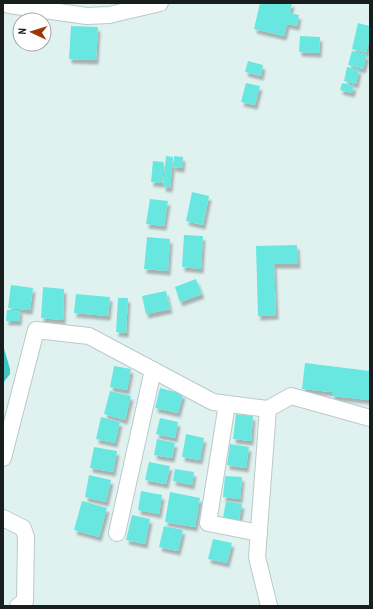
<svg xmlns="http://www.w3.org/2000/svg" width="373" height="609" viewBox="0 0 373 609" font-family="'PT Sans Narrow',sans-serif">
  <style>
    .forest { fill: #41c6c0 }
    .building { fill: #68e7e1; filter: url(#shadow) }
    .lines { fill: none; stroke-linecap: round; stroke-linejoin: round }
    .street-casing { stroke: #b9cac9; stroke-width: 18 }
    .street { stroke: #fff; stroke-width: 16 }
  </style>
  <defs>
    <filter id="shadow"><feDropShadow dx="2.5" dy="4.5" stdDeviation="1" flood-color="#0004"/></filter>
  </defs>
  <rect width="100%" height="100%" fill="#e0f2f0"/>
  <!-- forest -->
  <polygon class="forest" points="3,345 10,369 10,374 3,383"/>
  <!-- building -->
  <g class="building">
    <polygon points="260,3 292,3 290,13 299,15 297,26 287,24 284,36 254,29"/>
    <polygon points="358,23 370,26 370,37 366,53 352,49"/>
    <polygon points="71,26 98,27 96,60 69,59"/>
    <polygon points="300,36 320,37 319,53 299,52"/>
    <polygon points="352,51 367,55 363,69 348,65"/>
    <polygon points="248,61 263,65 261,76 245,72"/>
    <polygon points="347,67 359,70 356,84 344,81"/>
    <polygon points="246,83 260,86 255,105 241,102"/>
    <polygon points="342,83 354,86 352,93 340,90"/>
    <polygon points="166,156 173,157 170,188 163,187"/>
    <polygon points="174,156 183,157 182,168 173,167"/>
    <polygon points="153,161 164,162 162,183 151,182"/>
    <polygon points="192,192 209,196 203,225 186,221"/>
    <polygon points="150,199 168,201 164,226 146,224"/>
    <polygon points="184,235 203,236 201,269 182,267"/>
    <polygon points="147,237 170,239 168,271 144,269"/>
    <polygon points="297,245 298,264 274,264 276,315 258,316 256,246"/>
    <polygon points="196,279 202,294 180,302 175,287"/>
    <polygon points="11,285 33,288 30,310 8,308"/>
    <polygon points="43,287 64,289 63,320 41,318"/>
    <polygon points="166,291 170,309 146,314 142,296"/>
    <polygon points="76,294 110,297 108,316 74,313"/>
    <polygon points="118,298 128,298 126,333 116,332"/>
    <polygon points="7,310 20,310 19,321 6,321"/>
    <polygon points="305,363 370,371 370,400 332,396 332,392 302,389"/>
    <polygon points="114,366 131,369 127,390 110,387"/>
    <polygon points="160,388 183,394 178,413 155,408"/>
    <polygon points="110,391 131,396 125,420 104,414"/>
    <polygon points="236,414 253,416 251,441 233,439"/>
    <polygon points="101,417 120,422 115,443 96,439"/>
    <polygon points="160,418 178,422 175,438 156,434"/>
    <polygon points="186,434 204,438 200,460 182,457"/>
    <polygon points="157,439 175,443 172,458 154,455"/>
    <polygon points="230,444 249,447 246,468 227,465"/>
    <polygon points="94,447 117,451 113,472 90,468"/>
    <polygon points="149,462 170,466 166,484 145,480"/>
    <polygon points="175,469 194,472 192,485 173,481"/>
    <polygon points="89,475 111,480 106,502 85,497"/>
    <polygon points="225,476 242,477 240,499 223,497"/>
    <polygon points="141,491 162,495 159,514 138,510"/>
    <polygon points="170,492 200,498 195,527 165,522"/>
    <polygon points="82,501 107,508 99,537 74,530"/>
    <polygon points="226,501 242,504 239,521 223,518"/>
    <polygon points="132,515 150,519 145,544 126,540"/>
    <polygon points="164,526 183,530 178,551 159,547"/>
    <polygon points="213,539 232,543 227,563 208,559"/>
  </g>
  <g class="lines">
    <!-- street casing -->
    <g class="street-casing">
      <g id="street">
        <polyline points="3,3 9,5 87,16 109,15 160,3"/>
        <polyline points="227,404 208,523 259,533"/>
        <polyline points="268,409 257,557 269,606"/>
        <polyline points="3,458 36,330 89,336 213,402 268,409 291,396 370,418"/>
        <polyline points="3,518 23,528 26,537 25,601 18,606"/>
        <polyline points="117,533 153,370"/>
      </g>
    </g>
    <!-- street -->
    <use href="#street" class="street"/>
  </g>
  <!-- border -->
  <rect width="373" height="609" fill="none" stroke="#181e1e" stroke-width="8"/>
  <!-- north arrow -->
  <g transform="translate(32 32) rotate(274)"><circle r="19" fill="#ffffff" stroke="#a3a5a5"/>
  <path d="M0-3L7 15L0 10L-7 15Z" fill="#9c3805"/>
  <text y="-6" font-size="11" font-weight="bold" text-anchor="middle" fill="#181e1e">N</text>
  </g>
</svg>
